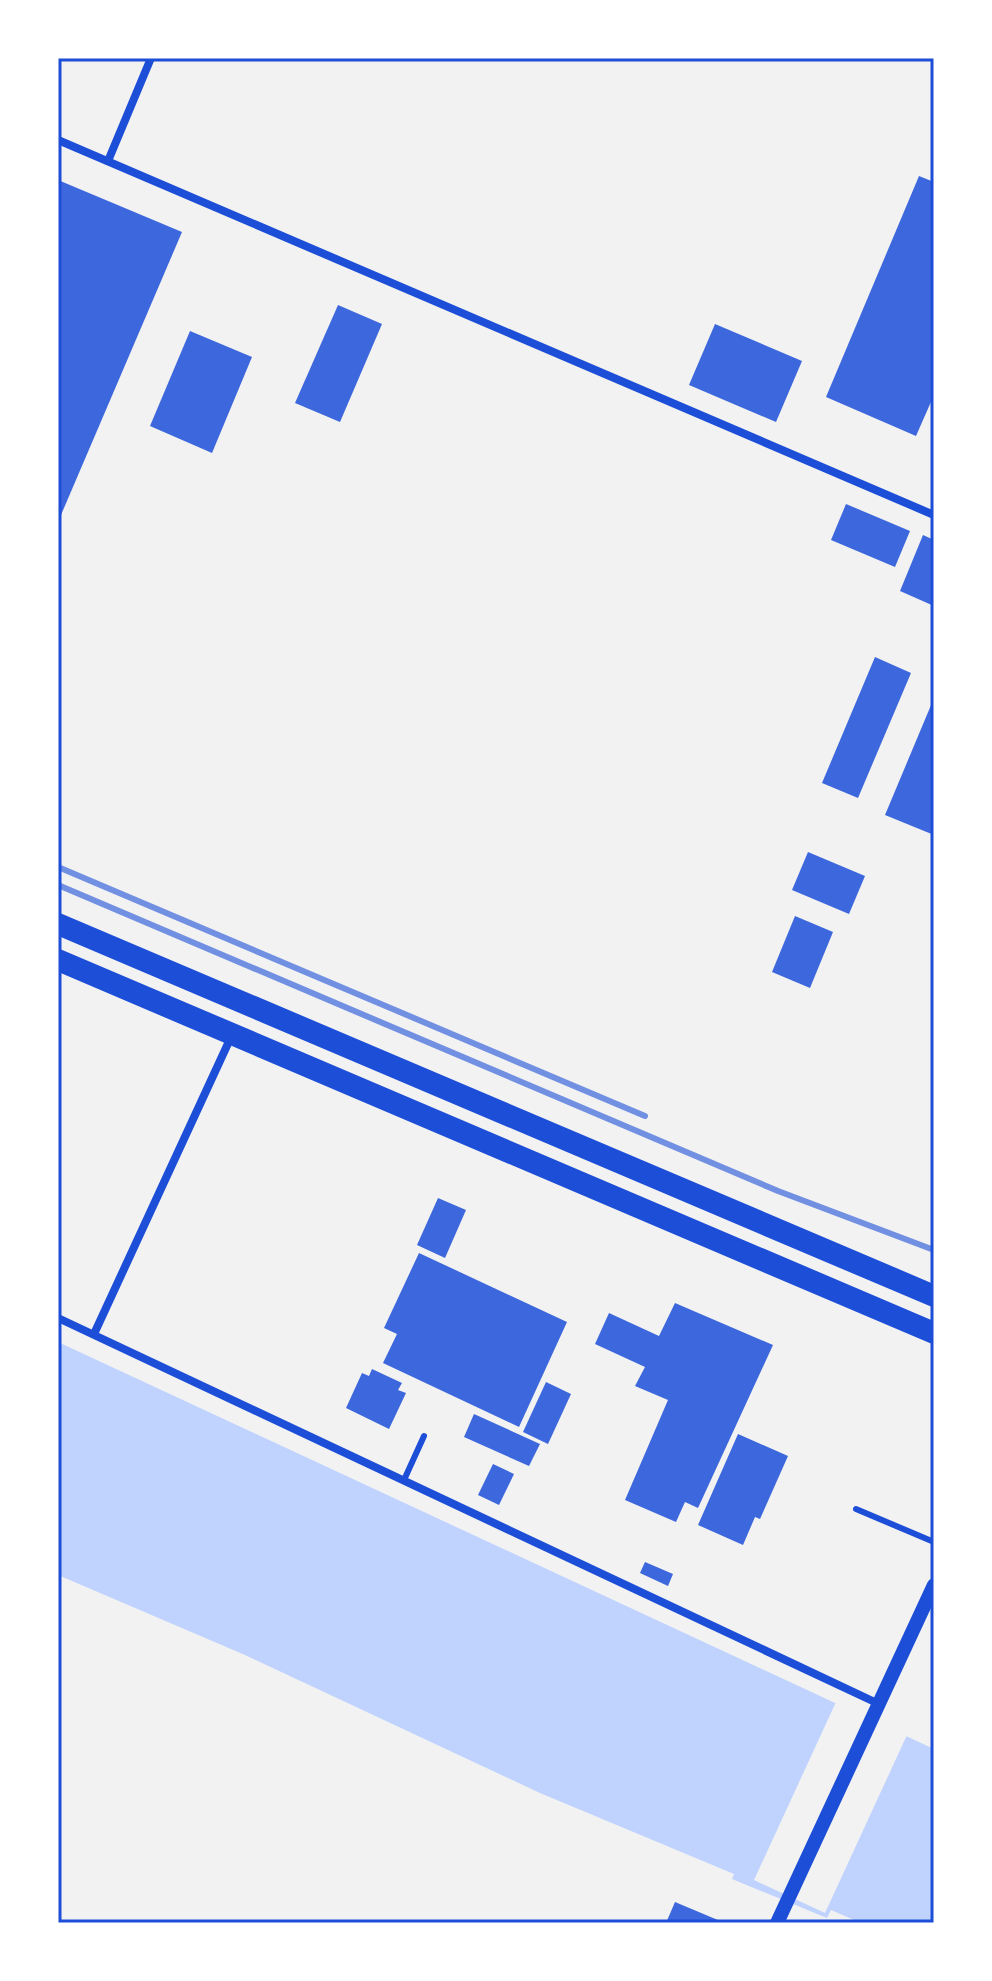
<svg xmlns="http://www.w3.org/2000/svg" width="992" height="1981" viewBox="0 0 992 1981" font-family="'Open Sans',sans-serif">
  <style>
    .water { fill: #bfd3fe }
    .pier { fill: #f2f2f2 }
    .building { fill: #3d67dc }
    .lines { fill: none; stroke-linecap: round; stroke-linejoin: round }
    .service { stroke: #1d4ed8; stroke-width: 6 }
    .minor { stroke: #1d4ed8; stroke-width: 8 }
    .tertiary { stroke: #1d4ed8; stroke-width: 14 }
    .trunk { stroke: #1d4ed8; stroke-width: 22 }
    .rail { stroke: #7290e2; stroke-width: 6 }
    .neatline { fill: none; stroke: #1d4ed8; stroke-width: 3 }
  </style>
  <rect width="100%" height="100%" fill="#f2f2f2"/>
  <!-- water -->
  <polygon class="water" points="58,1342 934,1749 934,1923 861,1923 831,1910 827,1918 732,1879 734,1874 540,1793 245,1655 58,1575"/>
  <!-- pier -->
  <polygon class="pier" points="836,1702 907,1735 825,1913 754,1880"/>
  <!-- building -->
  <g class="building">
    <polygon points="919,176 934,182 934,395 916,436 826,397"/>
    <polygon points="58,180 182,232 58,522"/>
    <polygon points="338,305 382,324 340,422 295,403"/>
    <polygon points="715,324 802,361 776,422 689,385"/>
    <polygon points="190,331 252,357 212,453 150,426"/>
    <polygon points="846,504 910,531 895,567 831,540"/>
    <polygon points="923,535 934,540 934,606 900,591"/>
    <polygon points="875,657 911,673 858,798 822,783"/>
    <polygon points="934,698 934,835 885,815"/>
    <polygon points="808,852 865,876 849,914 792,890"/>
    <polygon points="795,916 833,932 810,988 772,972"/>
    <polygon points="438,1198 466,1210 445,1258 417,1245"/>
    <polygon points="419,1253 567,1322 519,1427 383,1363 397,1334 384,1328"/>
    <polygon points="675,1303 773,1345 698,1508 685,1502 676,1522 625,1500 668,1400 635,1386 645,1367 595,1344 609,1313 659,1336"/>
    <polygon points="372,1369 402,1383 398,1390 406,1393 389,1429 346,1408 362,1373 369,1376"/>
    <polygon points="546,1382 571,1394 548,1444 523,1432"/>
    <polygon points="474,1414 540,1444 529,1466 464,1437"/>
    <polygon points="738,1434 788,1456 760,1519 755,1517 743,1545 698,1525"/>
    <polygon points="493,1464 514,1474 499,1505 478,1495"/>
    <polygon points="645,1562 673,1574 668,1586 640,1573"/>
    <polygon points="675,1902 725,1923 666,1923"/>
  </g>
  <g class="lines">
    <!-- service -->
    <g class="service">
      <polyline points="404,1480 424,1436"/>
      <polyline points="856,1509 934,1542"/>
    </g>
    <!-- minor -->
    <g class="minor">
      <polyline points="58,140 934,515"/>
      <polyline points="108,161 151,58"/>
      <polyline points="58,1318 879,1704"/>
      <polyline points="94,1334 231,1037"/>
    </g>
    <!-- tertiary -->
    <polyline class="tertiary" points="777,1923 934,1585"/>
    <!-- trunk -->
    <g class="trunk">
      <polyline points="58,924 934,1296"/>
      <polyline points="58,960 934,1333"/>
    </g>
    <!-- rail -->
    <g class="rail">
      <polyline points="58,867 645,1116"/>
      <polyline points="58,885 778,1191 934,1250"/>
    </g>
  </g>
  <!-- border -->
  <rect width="992" height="1981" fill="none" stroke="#ffffff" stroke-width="120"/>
  <rect x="60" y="60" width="872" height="1861" class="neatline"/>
</svg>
